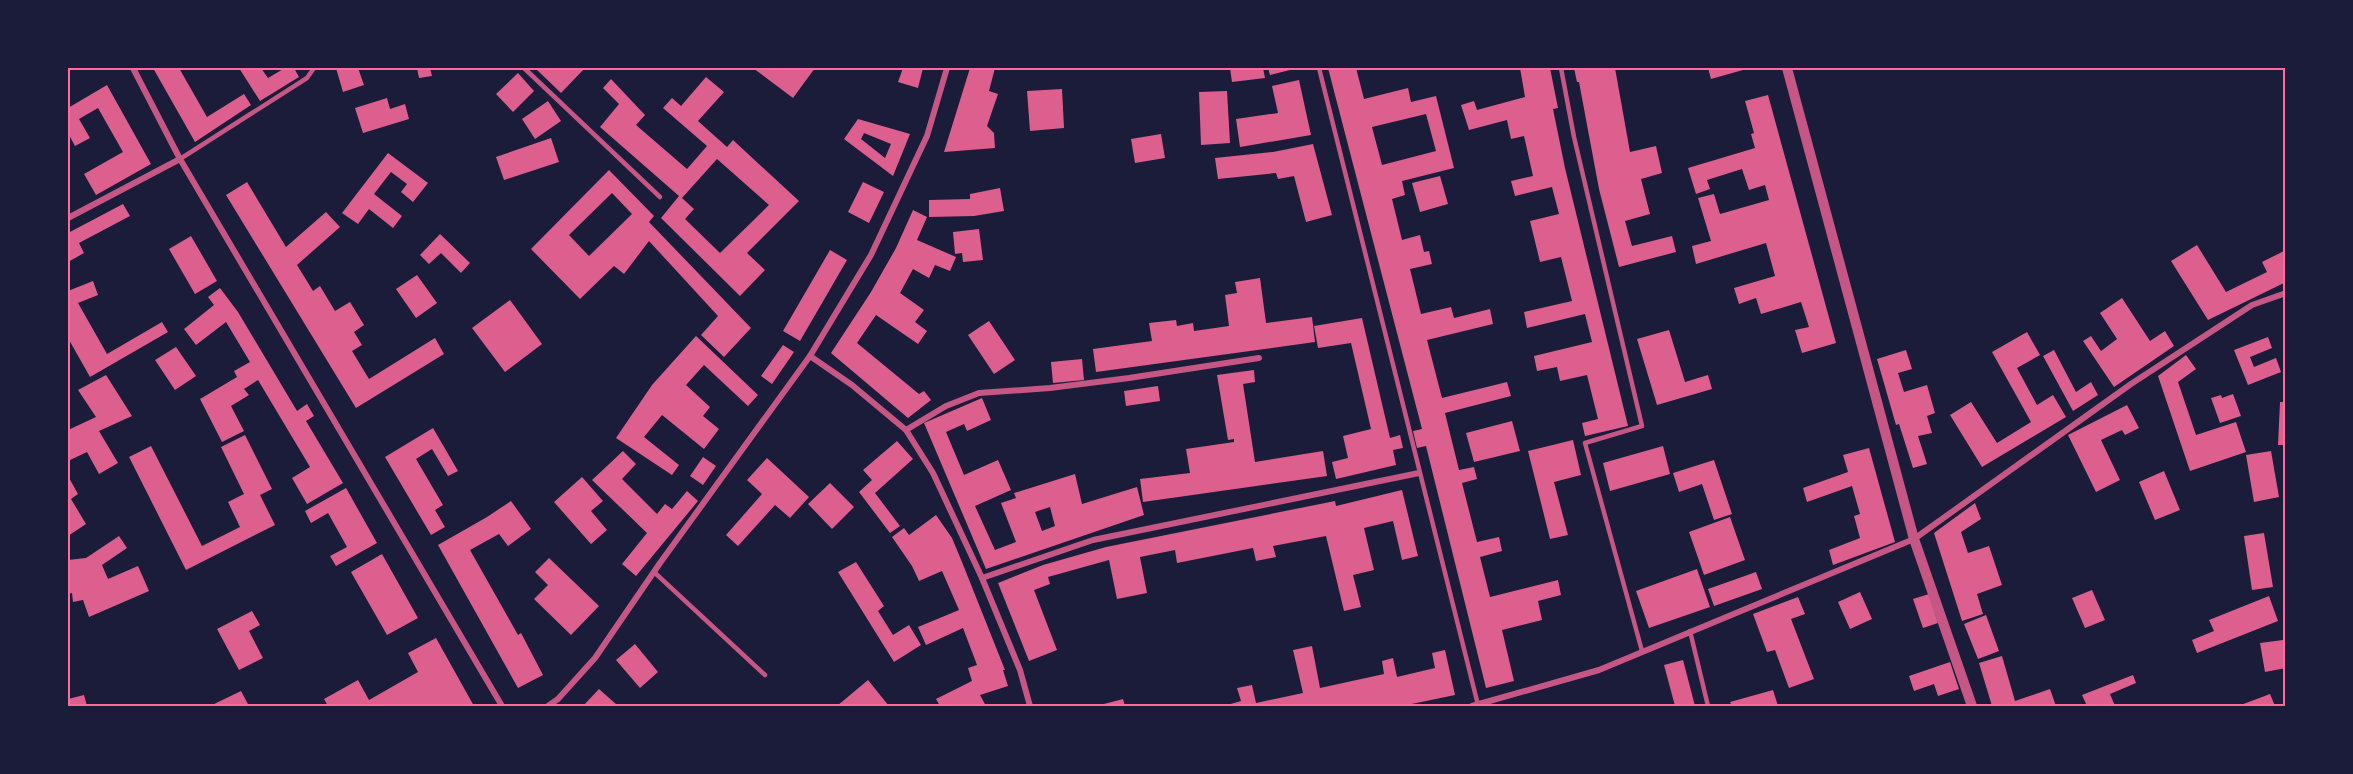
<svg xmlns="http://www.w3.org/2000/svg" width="2353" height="774" viewBox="0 0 2353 774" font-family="'Source Sans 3',sans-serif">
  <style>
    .building { fill: #dd5f8e; fill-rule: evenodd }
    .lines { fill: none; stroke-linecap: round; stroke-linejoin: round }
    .service { stroke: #c65784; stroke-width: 4.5 }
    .minor { stroke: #c65784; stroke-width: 6 }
    .tertiary { stroke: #c65784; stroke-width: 10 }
    .neatline { fill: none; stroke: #ff6b9d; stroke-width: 2 }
  </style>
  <rect width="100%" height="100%" fill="#1b1b3a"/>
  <!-- building -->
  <g class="building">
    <polygon points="153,68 179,68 207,117 244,94 251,105 195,142"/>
    <polygon points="239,68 261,68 268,78 285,68 294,68 299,77 260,101"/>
    <polygon points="336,68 358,68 364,85 343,92"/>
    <polygon points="417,68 430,68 432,76 419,78"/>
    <polygon points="535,68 585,68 561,93"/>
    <polygon points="753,68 815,68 793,98"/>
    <polygon points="903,68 923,68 918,88 898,82"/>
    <polygon points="970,68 995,68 989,91 998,94 987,126 994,133 995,148 944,152"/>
    <polygon points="1230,68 1263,68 1265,78 1232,82"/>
    <polygon points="1268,68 1298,68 1270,75"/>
    <path d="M1328 68H1356L1364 99 1408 88 1411 102 1436 96 1454 168 1402 181 1405 195 1392 199 1402 240 1420 235 1424 252 1429 251 1432 264 1410 269 1421 314 1451 307 1454 318 1490 309 1493 324 1427 340 1442 398 1507 382 1511 396 1445 413 1459 470 1474 467 1477 479 1462 483 1477 542 1499 537 1502 551 1480 557 1490 597 1558 580 1561 595 1538 601 1542 620 1502 630 1514 681 1486 688 1426 446 1417 448 1413 431 1422 429ZM1426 114 1436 151 1382 165 1372 127Z"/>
    <polygon points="1520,68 1550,68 1558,108 1553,109 1565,168 1628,426 1585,436 1582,423 1598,419 1587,375 1560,381 1557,367 1537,371 1534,356 1592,342 1585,314 1527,328 1524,312 1572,301 1561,257 1540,262 1530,221 1559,214 1552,187 1515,196 1511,181 1533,176 1524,136 1511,139 1507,120 1469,130 1461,105 1474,101 1477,110 1525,97"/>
    <polygon points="1574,68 1615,68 1630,152 1656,146 1662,173 1641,179 1650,214 1625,221 1632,246 1672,236 1676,252 1619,267 1599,189 1579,82 1577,82"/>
    <polygon points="1708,68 1750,68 1711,79"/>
    <polygon points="518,73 534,91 513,112 496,94"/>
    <path d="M706 77 724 92 698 121 727 147 733 140 799 201 747 253 765 270 740 296 661 218 679 196 600 127 619 104 603 88 611 79 645 115 636 125 687 169 707 146 663 108 672 98 681 106ZM717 159 769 205 720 253 685 219 694 209 682 198Z"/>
    <polygon points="1299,80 1311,135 1240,147 1236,119 1278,113 1272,86"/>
    <polygon points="107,85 151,164 96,195 84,174 123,152 98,108 79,119 90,138 75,146 68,133 68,108"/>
    <polygon points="1062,89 1064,128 1030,131 1027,91"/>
    <polygon points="1227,91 1230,143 1201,145 1199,92"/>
    <polygon points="1768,95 1836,343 1802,353 1795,330 1809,327 1801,302 1761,314 1756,298 1739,304 1734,288 1775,276 1766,243 1696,264 1692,246 1711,241 1698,198 1714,194 1720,214 1769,200 1765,185 1749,190 1742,169 1707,180 1710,189 1696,194 1688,168 1755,148 1751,134 1754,133 1745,101"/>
    <polygon points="387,98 390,109 405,104 409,119 363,133 355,108"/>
    <polygon points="548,101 561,121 535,139 522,119"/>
    <path d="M858 119 910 134 893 176 844 139ZM864 133 891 144 885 158 861 139Z"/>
    <polygon points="1161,134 1165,158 1135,163 1131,139"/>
    <polygon points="551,138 559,162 504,180 496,157"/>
    <polygon points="1313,144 1332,215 1306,222 1294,176 1278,179 1276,173 1218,179 1215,158 1273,152"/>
    <polygon points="388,153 428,183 413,202 401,192 407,184 391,172 374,194 402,216 393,228 369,209 358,224 342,213"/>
    <path d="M609 170 654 216 649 222 751 328 724 357 701 335 718 316 649 241 624 274 614 266 580 299 531 249ZM612 193 632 214 589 256 569 235Z"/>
    <polygon points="1440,176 1448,204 1420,212 1412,183"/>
    <polygon points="247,182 286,247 326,212 340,227 297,265 313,291 320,286 335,311 350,302 364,325 354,332 362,345 352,351 369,379 435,338 444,354 356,408 226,195"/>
    <polygon points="863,182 884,192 869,223 848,212"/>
    <polygon points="1000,188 1004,211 974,216 929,217 929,200 970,199 970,194"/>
    <polygon points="123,204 130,216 79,243 84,253 68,262 68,233"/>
    <polygon points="913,210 927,217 917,240 956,257 950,271 935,265 929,278 913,269 900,293 924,310 915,322 927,331 918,344 876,315 857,343 919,394 924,391 931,400 908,418 831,353 871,292 896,248"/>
    <polygon points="979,229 983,260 963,262 962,253 955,254 953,232"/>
    <polygon points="440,234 470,263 461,273 441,253 429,264 420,255"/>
    <polygon points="191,236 217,281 195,294 169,249"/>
    <polygon points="2197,245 2226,292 2267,272 2262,262 2284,251 2286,282 2208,320 2171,261"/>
    <polygon points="830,250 847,260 800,341 783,331"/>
    <polygon points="417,275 437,303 416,318 396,289"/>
    <polygon points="1260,278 1266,323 1312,317 1315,342 1096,372 1093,349 1152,341 1149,323 1176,320 1177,326 1193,323 1194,331 1229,326 1225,295 1237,293 1235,282"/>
    <polygon points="93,281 98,295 78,303 107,354 162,322 168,332 90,377 68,338 68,291"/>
    <polygon points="220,288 238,312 297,411 307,404 314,416 306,421 343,483 307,504 292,478 310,467 258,380 244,389 249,395 231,406 244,431 222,442 200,399 237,377 234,371 250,362 226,322 196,345 184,329 214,305 208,297"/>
    <polygon points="2122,298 2150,341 2165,331 2174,346 2114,387 2083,341 2091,336 2101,351 2117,339 2100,313"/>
    <polygon points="510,300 542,344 505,372 472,328"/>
    <polygon points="1362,318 1390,438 1400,435 1403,448 1393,450 1396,465 1336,479 1332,462 1348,458 1343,436 1371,429 1351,343 1318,348 1314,326"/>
    <polygon points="989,321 1015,360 994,374 968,335"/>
    <polygon points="1669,330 1685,382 1708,375 1712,389 1657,405 1637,339"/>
    <polygon points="2027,332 2040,355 2017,368 2037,405 2053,395 2066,417 1982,467 1950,415 1971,402 1997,443 2031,422 1992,352"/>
    <polygon points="696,336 758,395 748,406 704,365 686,385 710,407 703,416 719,429 704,449 662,415 644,437 679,465 672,475 616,438 652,385"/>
    <polygon points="2268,337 2272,348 2250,357 2254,367 2276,358 2281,372 2248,385 2234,350"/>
    <polygon points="783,345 794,352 772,384 761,376"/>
    <polygon points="176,347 196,376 175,390 155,360"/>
    <polygon points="1906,350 1912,369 1898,373 1904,392 1927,385 1935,413 1927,416 1932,433 1918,436 1927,464 1913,468 1899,424 1896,425 1877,359"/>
    <polygon points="2054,350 2076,392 2091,382 2098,395 2073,411 2043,356"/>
    <polygon points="2186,355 2196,369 2178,382 2196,435 2236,422 2246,452 2190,471 2158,376"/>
    <polygon points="1082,359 1084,380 1053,383 1051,362"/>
    <polygon points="1254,370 1255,382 1243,384 1255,462 1323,451 1327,476 1143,502 1140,479 1190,473 1186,449 1234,442 1234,439 1228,440 1217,375"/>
    <polygon points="106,375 132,416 99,431 118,463 99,474 87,452 68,461 68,430 96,417 78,390"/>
    <polygon points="1158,386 1160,401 1126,406 1124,391"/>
    <polygon points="2233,394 2241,416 2220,423 2211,398 2221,395 2222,398"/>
    <path d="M982 398 991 420 967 431 964 424 946 432 964 475 998 460 1011 490 975 506 995 550 1016 542 1001 503 1016 498 1014 493 1075 474 1082 504 1137 487 1144 515 986 569 924 423ZM1050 507 1055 526 1042 531 1035 512Z"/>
    <polygon points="2280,402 2286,402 2286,445 2278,445"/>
    <polygon points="2127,405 2139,428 2125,435 2122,430 2101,440 2120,480 2096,492 2068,435"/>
    <polygon points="1512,421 1520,451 1474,462 1466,433"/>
    <polygon points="433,428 458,471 448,476 432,449 416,459 443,505 435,510 445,527 431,535 385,457"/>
    <polygon points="245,435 272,489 260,495 275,525 186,570 129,457 151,446 202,546 240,527 228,502 244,494 221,447"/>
    <polygon points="1573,440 1581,475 1554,482 1568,535 1550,539 1528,451"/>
    <polygon points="897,441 913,459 875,493 900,526 890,533 859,492 872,480 863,470"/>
    <polygon points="1663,446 1670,474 1610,491 1603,463"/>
    <polygon points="1869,448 1895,542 1833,565 1829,550 1860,538 1854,516 1860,514 1852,486 1807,502 1803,488 1848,472 1843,455"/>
    <polygon points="623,451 636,464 622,479 657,514 665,504 672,509 687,491 698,501 636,576 622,564 647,533 592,480"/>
    <polygon points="2271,451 2279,497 2254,502 2246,455"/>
    <polygon points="703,457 716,466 703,485 690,476"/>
    <polygon points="767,458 809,497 790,518 775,505 738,546 726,535 762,494 747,480"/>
    <polygon points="1714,460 1732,514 1714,520 1702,484 1679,492 1673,473"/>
    <polygon points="2164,471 2180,510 2155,520 2139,482"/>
    <polygon points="68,476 78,494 71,499 86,524 68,536"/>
    <polygon points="582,477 603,501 591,511 607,530 591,544 554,502"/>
    <polygon points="830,483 854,507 832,529 808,504"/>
    <polygon points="346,488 377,543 336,566 330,556 347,547 328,513 311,523 305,511"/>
    <polygon points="1402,490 1418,556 1402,560 1393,521 1364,528 1374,570 1353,575 1361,607 1344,611 1326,536 1273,546 1276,557 1256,561 1253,548 1177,563 1175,550 1140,557 1147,593 1117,599 1109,560 1048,577 1050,584 1034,590 1057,650 1029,661 998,583 1043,565 1106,547 1335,501 1336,506"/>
    <polygon points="511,501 531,529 508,546 499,534 470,550 518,635 521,633 543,675 518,688 438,545 487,517"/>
    <polygon points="1975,503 1981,519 1961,532 1968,553 1989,546 2002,585 1977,594 1983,614 1962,621 1934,533"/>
    <polygon points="936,515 952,538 962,562 1005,670 1003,670 1008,686 980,695 986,706 940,706 936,699 972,681 968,668 977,665 963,628 926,645 918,627 959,610 942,571 919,581 912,566 892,537 904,528 909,535"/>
    <polygon points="1730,517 1745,560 1704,575 1689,532"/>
    <polygon points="2264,533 2273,587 2252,590 2244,536"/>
    <polygon points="119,536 127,548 102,565 108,579 138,566 149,591 89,617 83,600 73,602 72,593 68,594 68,560 86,558"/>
    <polygon points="382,554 418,618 387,635 351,572"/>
    <polygon points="549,558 599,606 571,635 534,599 548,585 535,572"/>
    <polygon points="856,562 884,606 878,611 893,635 909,625 921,645 894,662 838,572"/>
    <polygon points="1697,569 1710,607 1649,628 1636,591"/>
    <polygon points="1756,572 1762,589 1714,606 1708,589"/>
    <polygon points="2092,590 2105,620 2085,628 2072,598"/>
    <polygon points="1860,592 1872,619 1850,629 1838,602"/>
    <polygon points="1929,594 1938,623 1923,628 1913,599"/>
    <polygon points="2269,596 2278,621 2197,653 2192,640 2214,631 2209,620"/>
    <polygon points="1798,597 1805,614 1791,619 1814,679 1789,688 1775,650 1767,652 1753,614"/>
    <polygon points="252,611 260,625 249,631 263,658 239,670 217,629"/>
    <polygon points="1986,615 1999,651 1978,659 1964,624"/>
    <polygon points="436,638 474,706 328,706 324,699 358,680 369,700 418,672 408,653"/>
    <polygon points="2283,640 2286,668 2265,672 2260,643"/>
    <polygon points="635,644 658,672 640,688 616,660"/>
    <polygon points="1312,646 1320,688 1384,674 1382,661 1393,658 1397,677 1435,668 1432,653 1445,650 1455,695 1402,706 1224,706 1241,701 1237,688 1252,685 1256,703 1303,693 1293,650"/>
    <polygon points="2002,656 2015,701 2050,689 2056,706 1992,706 1979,663"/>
    <polygon points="1683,660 1695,706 1675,706 1664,665"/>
    <polygon points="1950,662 1959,689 1938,696 1934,684 1914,691 1909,676"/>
    <polygon points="2133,675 2136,683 2110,694 2115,706 2087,706 2082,695"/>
    <polygon points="868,680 889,706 837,706"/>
    <polygon points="599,689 617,705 615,706 583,706"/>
    <polygon points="1773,690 1778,706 1732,706 1730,702"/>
    <polygon points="241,691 249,706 210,706"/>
    <polygon points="2270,694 2275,706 2238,706"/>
    <polygon points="84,695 87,706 68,706 68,699"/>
    <polygon points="1123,699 1125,706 1105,706 1104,704"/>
  </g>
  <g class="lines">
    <!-- service -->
    <g class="service">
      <polyline points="524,68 660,197"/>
      <polyline points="1319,68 1478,705"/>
      <polyline points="1561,68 1574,137 1642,426 1585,443 1642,651"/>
      <polyline points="180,159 307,78 314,68"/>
      <polyline points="654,572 765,675"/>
      <polyline points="1690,631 1708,706"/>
    </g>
    <!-- minor -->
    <g class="minor">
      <polyline points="133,68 180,159 502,706"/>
      <polyline points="68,218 180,159"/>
      <polyline points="810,356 852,385 906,430 933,473 982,578"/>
      <polyline points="906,430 946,406 979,393 1050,388 1129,378 1259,358"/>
      <polyline points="548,706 558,699 595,658 660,563 810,356 871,255 927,136 947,68"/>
      <polyline points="1030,706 1020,670 982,578 1093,540 1419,473"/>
      <polyline points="1472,706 1599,670 1914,539 2131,384 2252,305 2286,293"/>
    </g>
    <!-- tertiary -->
    <polyline class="tertiary" points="1787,68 1914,539 1972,706"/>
  </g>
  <!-- border -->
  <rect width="2353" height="774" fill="none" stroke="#1b1b3a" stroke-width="138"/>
  <rect x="69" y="69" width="2215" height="636" class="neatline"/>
</svg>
